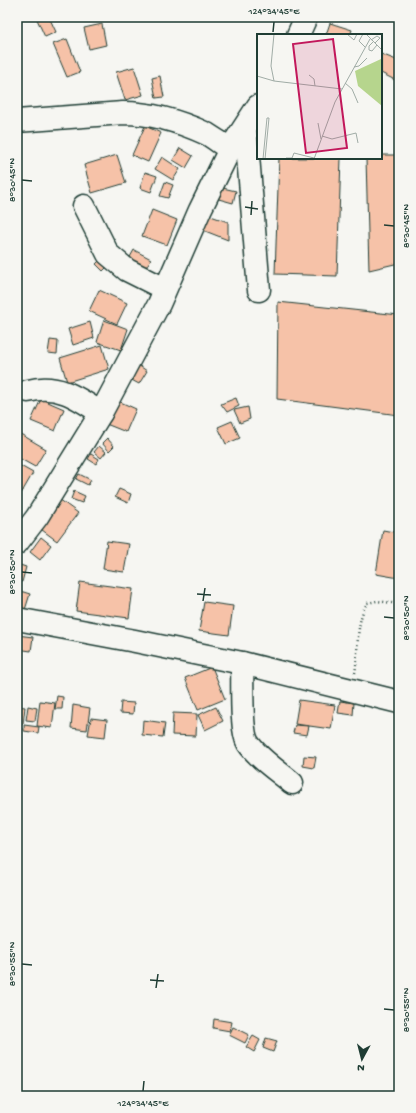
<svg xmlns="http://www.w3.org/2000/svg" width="416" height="1113" viewBox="0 0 416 1113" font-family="'Gochi Hand',sans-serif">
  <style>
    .building { fill: #f6c2a8; stroke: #1f3d34 }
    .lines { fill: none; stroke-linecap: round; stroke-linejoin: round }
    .minor-casing { stroke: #1f3d34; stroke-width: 25 }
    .path { stroke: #1f3d34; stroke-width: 2.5; stroke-dasharray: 1 3; stroke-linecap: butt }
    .minor { stroke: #f6f6f2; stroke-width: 22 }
    .ticks { fill: none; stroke: #1f3d34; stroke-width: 1.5 }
    .inset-road { fill: none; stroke: #a0aca6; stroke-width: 1 }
    .view { fill: #c2185b; fill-opacity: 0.15; stroke: #c2185b; stroke-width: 2 }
    .inset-edge { fill: none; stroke: #1f3d34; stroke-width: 2 }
    .neatline { fill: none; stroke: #1f3d34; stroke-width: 1.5 }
    .ticks-label { font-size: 10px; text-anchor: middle; fill: #1f3d34 }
  </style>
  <rect width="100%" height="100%" fill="#f6f6f2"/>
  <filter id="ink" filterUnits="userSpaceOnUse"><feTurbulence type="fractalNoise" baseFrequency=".025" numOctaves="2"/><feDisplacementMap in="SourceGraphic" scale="8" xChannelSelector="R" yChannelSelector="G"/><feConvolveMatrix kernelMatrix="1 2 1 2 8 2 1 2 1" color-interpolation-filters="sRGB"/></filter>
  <g filter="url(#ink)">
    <!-- building -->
    <g class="building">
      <polygon points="36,17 49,17 56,32 45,37"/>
      <polygon points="330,23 352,30 350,35 326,35"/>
      <polygon points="102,24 106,45 89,49 84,28"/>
      <polygon points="67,39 80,72 67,77 53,44"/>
      <polygon points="381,54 399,61 399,82 381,73"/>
      <polygon points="134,67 143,95 125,100 116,72"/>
      <polygon points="160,76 164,97 156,98 152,78"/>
      <polygon points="145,126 161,133 148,162 132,155"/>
      <polygon points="180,148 193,156 186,168 173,160"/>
      <polygon points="117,155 126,183 92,193 84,165"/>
      <polygon points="381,155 399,155 399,263 369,270 366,158 381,158"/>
      <polygon points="162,157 180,169 173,180 155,169"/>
      <polygon points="279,158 341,158 337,276 275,274"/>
      <polygon points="145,172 157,176 151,192 140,188"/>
      <polygon points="165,182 173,185 168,198 160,196"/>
      <polygon points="218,187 236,191 233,203 215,198"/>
      <polygon points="152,210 177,220 167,245 142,236"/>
      <polygon points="205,214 228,222 228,240 200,229"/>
      <polygon points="134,250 151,259 141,276 125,266"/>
      <polygon points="106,254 112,262 103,271 96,264"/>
      <polygon points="99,290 127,303 117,324 89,311"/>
      <polygon points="278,302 399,315 399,415 277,399"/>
      <polygon points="104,320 128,329 121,350 97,342"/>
      <polygon points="90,322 94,338 73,345 68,329"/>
      <polygon points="50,340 58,341 57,354 48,353"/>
      <polygon points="102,345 109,369 67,382 60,358"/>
      <polygon points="135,363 147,371 139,384 126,377"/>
      <polygon points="236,398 239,406 227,412 221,404"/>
      <polygon points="41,399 64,409 55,431 31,421"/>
      <polygon points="116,400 136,409 126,432 106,424"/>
      <polygon points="248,407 250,419 240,423 234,410"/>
      <polygon points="232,421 240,438 226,444 218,427"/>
      <polygon points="17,432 46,449 35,467 17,457"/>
      <polygon points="107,438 114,446 109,451 102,443"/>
      <polygon points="99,446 106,452 101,458 94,452"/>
      <polygon points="91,454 99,459 96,464 88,459"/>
      <polygon points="17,464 33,473 22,492 17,490"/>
      <polygon points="79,474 91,480 88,485 76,479"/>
      <polygon points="119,489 131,494 128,503 115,497"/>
      <polygon points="74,491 85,496 82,503 71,499"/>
      <polygon points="59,499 78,513 57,541 38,527"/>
      <polygon points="383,530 399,533 399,578 376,574"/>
      <polygon points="41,537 51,545 40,560 30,552"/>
      <polygon points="107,541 129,544 124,572 103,569"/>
      <polygon points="17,564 26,567 22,582 17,580"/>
      <polygon points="80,582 133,589 129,618 76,611"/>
      <polygon points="17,590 30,594 24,613 17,611"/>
      <polygon points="204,602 233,606 229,635 199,631"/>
      <polygon points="17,635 33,637 31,651 17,649"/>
      <polygon points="212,667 225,699 198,710 185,678"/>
      <polygon points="57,696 63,697 62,709 55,709"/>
      <polygon points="299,700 335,705 331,729 295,724"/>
      <polygon points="40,701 55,703 52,728 37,726"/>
      <polygon points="340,701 354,703 353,715 338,713"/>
      <polygon points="121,702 134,703 133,714 120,713"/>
      <polygon points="73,705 90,708 87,730 71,728"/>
      <polygon points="17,706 25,707 23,724 17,723"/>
      <polygon points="28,706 37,708 35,721 26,720"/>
      <polygon points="216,707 223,721 205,730 198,715"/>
      <polygon points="173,713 197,714 196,736 172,735"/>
      <polygon points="91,718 107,720 105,737 88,735"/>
      <polygon points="143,720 165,723 163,737 142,735"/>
      <polygon points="24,725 39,727 38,733 24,731"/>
      <polygon points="295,725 309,726 307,735 293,733"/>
      <polygon points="304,756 316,757 314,768 303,766"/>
      <polygon points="214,1019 232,1022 230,1031 213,1028"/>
      <polygon points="233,1027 249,1035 245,1043 229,1035"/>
      <polygon points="253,1036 260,1040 254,1052 246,1047"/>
      <polygon points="266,1038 277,1041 273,1052 263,1048"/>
    </g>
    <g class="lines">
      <!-- minor casing -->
      <g class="minor-casing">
        <g id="minor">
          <polyline points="298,35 306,17"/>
          <path d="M17 121 123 113C151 113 181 122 207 134 215 139 222 144 230 149"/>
          <polyline points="245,128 248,156 259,290"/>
          <polyline points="84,206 108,254 127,270 165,289"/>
          <path d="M28 391C57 383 77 397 101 413"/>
          <polyline points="17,543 37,517 101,413 159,304 200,210 230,149 258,106"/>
          <polyline points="17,619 135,641 242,663 399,702"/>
          <path d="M242 663C243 681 240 730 248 743 258 758 278 771 292 783"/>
        </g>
      </g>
      <!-- path -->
      <path class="path" d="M355 673C359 650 355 624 367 603L377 601 399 604"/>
      <!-- minor -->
      <use href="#minor" class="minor"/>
    </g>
  </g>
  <!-- ticks -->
  <path class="ticks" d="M273 32 274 22M22 180 32 181M245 207 258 209M251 215 252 201M384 225 394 226M22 572 32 573M197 594 211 595M203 601 205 588M384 617 394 618M22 964 32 965M150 980 164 981M156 988 158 974M384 1009 394 1010M143 1091 144 1081"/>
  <!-- overview -->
  <g transform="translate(257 34)">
    <rect width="125" height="125" fill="#f6f6f2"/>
    <path d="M124 25H125V72L101 52 98 37Z" fill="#b6d58d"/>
    <path class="inset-road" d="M90 0 97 6 100 0M106 0 102 7 108 13M109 0 125 16M114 6 120 2 123 4 118 9M116 8 112 12V16L115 17 120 11M14 32 17 47M14 32 17 0M97 33 102 32 110 24M52 41 57 45 58 52M0 42 17 47 85 55M88 49 95 55 101 69M61 89 64 105M65 102 75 105 99 99 101 109M29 124H35L37 119 57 124M6 125 10 84H12L8 125M57 125 78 68 113 5"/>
    <path class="view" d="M76 5 90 114 49 119 36 10Z"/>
    <rect width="125" height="125" class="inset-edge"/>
  </g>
  <!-- margin -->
  <rect width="416" height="1113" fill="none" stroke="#f6f6f2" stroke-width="44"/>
  <!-- north arrow -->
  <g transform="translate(362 1059) rotate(187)" stroke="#f6f6f2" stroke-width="3" paint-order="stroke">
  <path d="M0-3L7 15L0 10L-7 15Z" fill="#1f3d34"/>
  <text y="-6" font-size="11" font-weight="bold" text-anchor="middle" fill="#1f3d34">N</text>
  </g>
  <rect x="22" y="22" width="372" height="1069" class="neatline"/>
  <g class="ticks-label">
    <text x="274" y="14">124°34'45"E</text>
    <text transform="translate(11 180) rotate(-90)" y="4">8°30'45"N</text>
    <text transform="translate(405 226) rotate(-90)" y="4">8°30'45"N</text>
    <text transform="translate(11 572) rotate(-90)" y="4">8°30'50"N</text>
    <text transform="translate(405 618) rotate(-90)" y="4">8°30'50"N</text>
    <text transform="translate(11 964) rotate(-90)" y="4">8°30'55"N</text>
    <text transform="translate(405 1010) rotate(-90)" y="4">8°30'55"N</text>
    <text x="143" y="1106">124°34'45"E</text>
  </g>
</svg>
